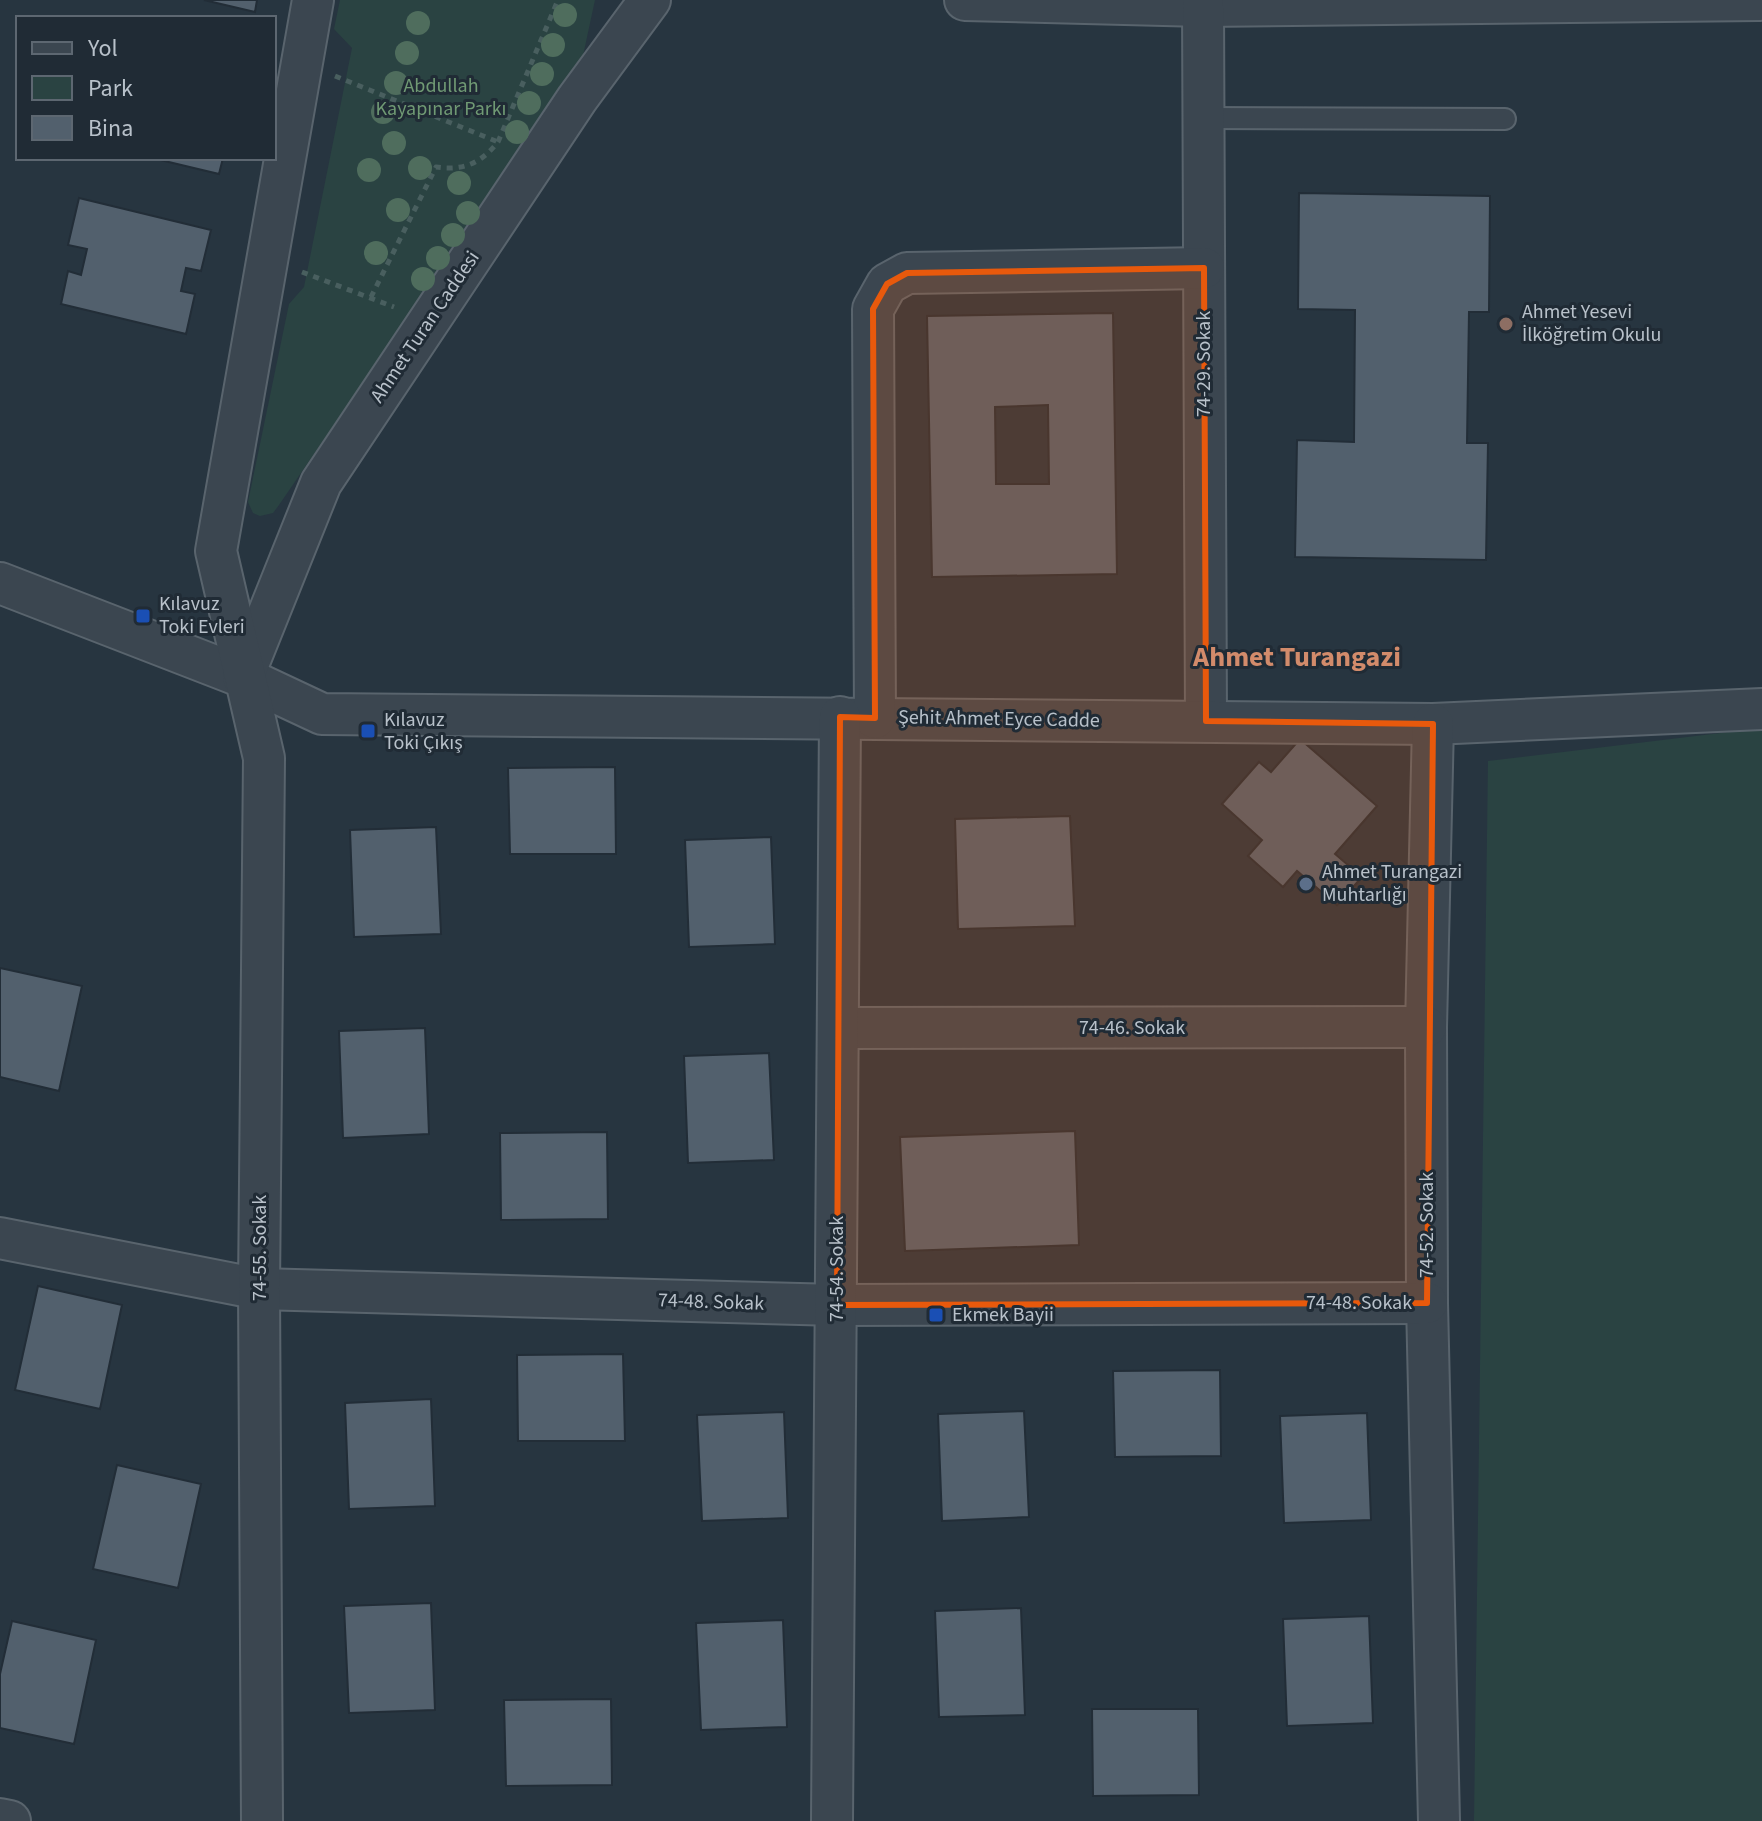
<svg xmlns="http://www.w3.org/2000/svg" width="1762" height="1821" viewBox="0 0 1762 1821" font-family="'Source Sans 3',sans-serif">
  <style>
    .green { fill: #2a4342 }
    .building { fill: #52606d; stroke: #222d37; stroke-width: 2; fill-rule: evenodd }
    .lines { fill: none; stroke-linecap: round; stroke-linejoin: round }
    .lane-casing { stroke: #59646d; stroke-width: 24 }
    .street-casing { stroke: #59646d; stroke-width: 44 }
    .path { stroke: #495f5f; stroke-width: 5; stroke-dasharray: 6 6; stroke-linecap: butt }
    .lane { stroke: #3b4650; stroke-width: 20 }
    .street { stroke: #3b4650; stroke-width: 40 }
    .tree { fill: #4f6d5d }
    .marked { fill: #e8590c; fill-opacity: 0.2; stroke: #e8590c; stroke-width: 6; stroke-linejoin: round }
    .education-dot { fill: #8d6e63; stroke: #202b35; stroke-width: 3 }
    .transit-dot { fill: #1a4fb4; stroke: #202b35; stroke-width: 3 }
    .service-dot { fill: #5c6f8a; stroke: #202b35; stroke-width: 3 }
    .labels { text-anchor: middle; dominant-baseline: central; stroke-width: 6; stroke-linejoin: round; paint-order: stroke }
    .park-label { font-size: 20px; fill: #709a74; stroke: #202b35 }
    .poi-label { font-size: 20px; fill: #b8c1ca; stroke: #202b35; text-anchor: start }
    .street-label { font-size: 20px; fill: #b8c1ca; stroke: #202b35 }
    .district-label { font-size: 28px; font-weight: bold; fill: #d28b6b; stroke: #202b35 }
  </style>
  <rect width="100%" height="100%" fill="#273540"/>
  <!-- green -->
  <g class="green">
    <polygon points="340,0 595,0 581,65 279,505 273,513 260,516 253,513 248,502 289,304 304,287 352,48 334,29"/>
    <polygon points="1762,728 1762,1821 1474,1821 1488,761"/>
  </g>
  <!-- building -->
  <g class="building">
    <polygon points="204,0 257,0 255,12"/>
    <polygon points="152,158 223,158 219,174"/>
    <polygon points="1299,193 1490,196 1489,312 1469,312 1467,443 1488,443 1486,560 1295,557 1297,440 1354,442 1355,310 1298,309"/>
    <polygon points="79,198 211,230 201,271 186,268 181,291 195,294 186,334 61,304 68,271 81,275 87,249 68,245"/>
    <path d="M1113 313 1117 574 932 577 927 316ZM1048 405 1049 484H996L995 407Z"/>
    <polygon points="1300,739 1377,806 1335,854 1362,877 1337,905 1297,871 1283,887 1248,856 1262,840 1222,804 1259,762 1271,772"/>
    <polygon points="615,767 616,854 510,854 508,768"/>
    <polygon points="1070,816 1075,926 958,929 955,819"/>
    <polygon points="436,827 441,934 354,937 350,830"/>
    <polygon points="771,837 775,944 689,947 685,840"/>
    <polygon points="0,968 82,986 59,1091 0,1077"/>
    <polygon points="425,1028 429,1134 343,1138 339,1031"/>
    <polygon points="769,1053 774,1160 688,1163 684,1056"/>
    <polygon points="1075,1131 1079,1245 905,1251 900,1137"/>
    <polygon points="607,1132 608,1219 501,1220 500,1133"/>
    <polygon points="38,1286 122,1305 100,1409 15,1390"/>
    <polygon points="623,1354 625,1441 518,1441 517,1355"/>
    <polygon points="1220,1370 1221,1456 1115,1457 1113,1371"/>
    <polygon points="431,1399 435,1506 349,1509 345,1403"/>
    <polygon points="1024,1411 1029,1517 942,1521 938,1414"/>
    <polygon points="784,1412 788,1518 702,1521 697,1415"/>
    <polygon points="1367,1413 1371,1520 1284,1523 1280,1416"/>
    <polygon points="117,1465 201,1484 178,1588 93,1569"/>
    <polygon points="431,1603 435,1710 349,1713 344,1606"/>
    <polygon points="1021,1608 1025,1715 939,1717 935,1611"/>
    <polygon points="1369,1616 1373,1723 1287,1726 1283,1619"/>
    <polygon points="783,1620 787,1727 701,1730 696,1623"/>
    <polygon points="12,1621 96,1640 74,1744 0,1728 0,1674"/>
    <polygon points="611,1699 612,1785 506,1786 504,1700"/>
    <polygon points="1092,1709 1198,1709 1199,1795 1093,1796"/>
  </g>
  <g class="lines">
    <!-- lane casing -->
    <g class="lane-casing">
      <polyline id="lane" points="1203,118 1505,119"/>
    </g>
    <!-- street casing -->
    <g class="street-casing">
      <g id="street">
        <polyline points="965,0 1203,6 1759,0"/>
        <polyline points="1203,6 1206,721"/>
        <polyline points="0,583 243,677 322,714 1433,724 1762,709"/>
        <polyline points="243,677 321,483 577,99 650,0"/>
        <polyline points="875,718 873,309 887,284 907,273 1204,268"/>
        <polyline points="1433,724 1426,1027 1427,1303 1439,1821"/>
        <polyline points="838,1028 1426,1027"/>
        <polyline points="0,1238 259,1289 837,1305 1427,1303"/>
        <polyline points="0,1819 10,1821"/>
        <polyline points="262,1821 259,1289 264,758 216,551 313,0"/>
        <polyline points="832,1821 840,717"/>
      </g>
    </g>
    <!-- path -->
    <g class="path">
      <polyline points="335,76 498,142"/>
      <polyline points="302,272 394,307"/>
      <path d="M371 297 436 167C464 171 481 163 498 142L558 0"/>
    </g>
    <!-- lane -->
    <use href="#lane" class="lane"/>
    <!-- street -->
    <use href="#street" class="street"/>
  </g>
  <!-- trees -->
  <g class="tree">
    <circle cx="565" cy="15" r="12"/>
    <circle cx="418" cy="23" r="12"/>
    <circle cx="553" cy="45" r="12"/>
    <circle cx="407" cy="53" r="12"/>
    <circle cx="542" cy="74" r="12"/>
    <circle cx="396" cy="83" r="12"/>
    <circle cx="529" cy="103" r="12"/>
    <circle cx="383" cy="112" r="12"/>
    <circle cx="517" cy="132" r="12"/>
    <circle cx="394" cy="143" r="12"/>
    <circle cx="420" cy="168" r="12"/>
    <circle cx="369" cy="170" r="12"/>
    <circle cx="459" cy="183" r="12"/>
    <circle cx="398" cy="210" r="12"/>
    <circle cx="468" cy="213" r="12"/>
    <circle cx="453" cy="235" r="12"/>
    <circle cx="376" cy="253" r="12"/>
    <circle cx="438" cy="258" r="12"/>
    <circle cx="423" cy="279" r="12"/>
  </g>
  <!-- marked area -->
  <path class="marked" d="M1204 268 1206 721 1433 724 1427 1303 837 1305 840 717 875 718 873 309 887 284 907 273Z"/>
  <!-- markers -->
  <circle class="education-dot" cx="1506" cy="324" r="8"/>
  <g class="transit-dot">
    <rect x="135" y="608" width="16" height="16" rx="4"/>
    <rect x="360" y="723" width="16" height="16" rx="4"/>
    <rect x="928" y="1307" width="16" height="16" rx="4"/>
  </g>
  <circle class="service-dot" cx="1306" cy="884" r="8"/>
  <g class="labels">
    <!-- park labels -->
    <g class="park-label">
      <text x="441" y="86">Abdullah<tspan x="441" dy="23">Kayapınar Parkı</tspan></text>
    </g>
    <!-- poi labels -->
    <g class="poi-label">
      <text x="1522" y="312">Ahmet Yesevi<tspan x="1522" dy="23">İlköğretim Okulu</tspan></text>
      <text x="159" y="604">Kılavuz<tspan x="159" dy="23">Toki Evleri</tspan></text>
      <text x="384" y="720">Kılavuz<tspan x="384" dy="23">Toki Çıkış</tspan></text>
      <text x="1322" y="872">Ahmet Turangazi<tspan x="1322" dy="23">Muhtarlığı</tspan></text>
      <text x="952" y="1315">Ekmek Bayii</text>
    </g>
    <!-- street labels -->
    <g class="street-label">
      <text transform="translate(425 327) rotate(-56)">Ahmet Turan Caddesi</text>
      <text transform="translate(1204 364) rotate(-90)">74-29. Sokak</text>
      <text transform="translate(999 719) rotate(1)">Şehit Ahmet Eyce Cadde</text>
      <text x="1132" y="1028">74-46. Sokak</text>
      <text transform="translate(1427 1225) rotate(-90)">74-52. Sokak</text>
      <text transform="translate(260 1248) rotate(-90)">74-55. Sokak</text>
      <text transform="translate(837 1269) rotate(-90)">74-54. Sokak</text>
      <text transform="translate(711 1302) rotate(2)">74-48. Sokak</text>
      <text x="1359" y="1303">74-48. Sokak</text>
    </g>
    <!-- district labels -->
    <g class="district-label">
      <text x="1297" y="657">Ahmet Turangazi</text>
    </g>
  </g>
  <!-- legend -->
  <rect x="16" y="16" width="260" height="144" fill="#202b35" stroke="#5d6771" stroke-width="2"/>
  <rect x="32" y="42" width="40" height="12" fill="#3b4650" stroke="#5d6771" stroke-width="2"/>
  <text x="88" y="56" font-size="24" fill="#b8c1ca">Yol</text>
  <rect x="32" y="76" width="40" height="24" fill="#2a4342" stroke="#5d6771" stroke-width="2"/>
  <text x="88" y="96" font-size="24" fill="#b8c1ca">Park</text>
  <rect x="32" y="116" width="40" height="24" fill="#52606d" stroke="#5d6771" stroke-width="2"/>
  <text x="88" y="136" font-size="24" fill="#b8c1ca">Bina</text>
</svg>
